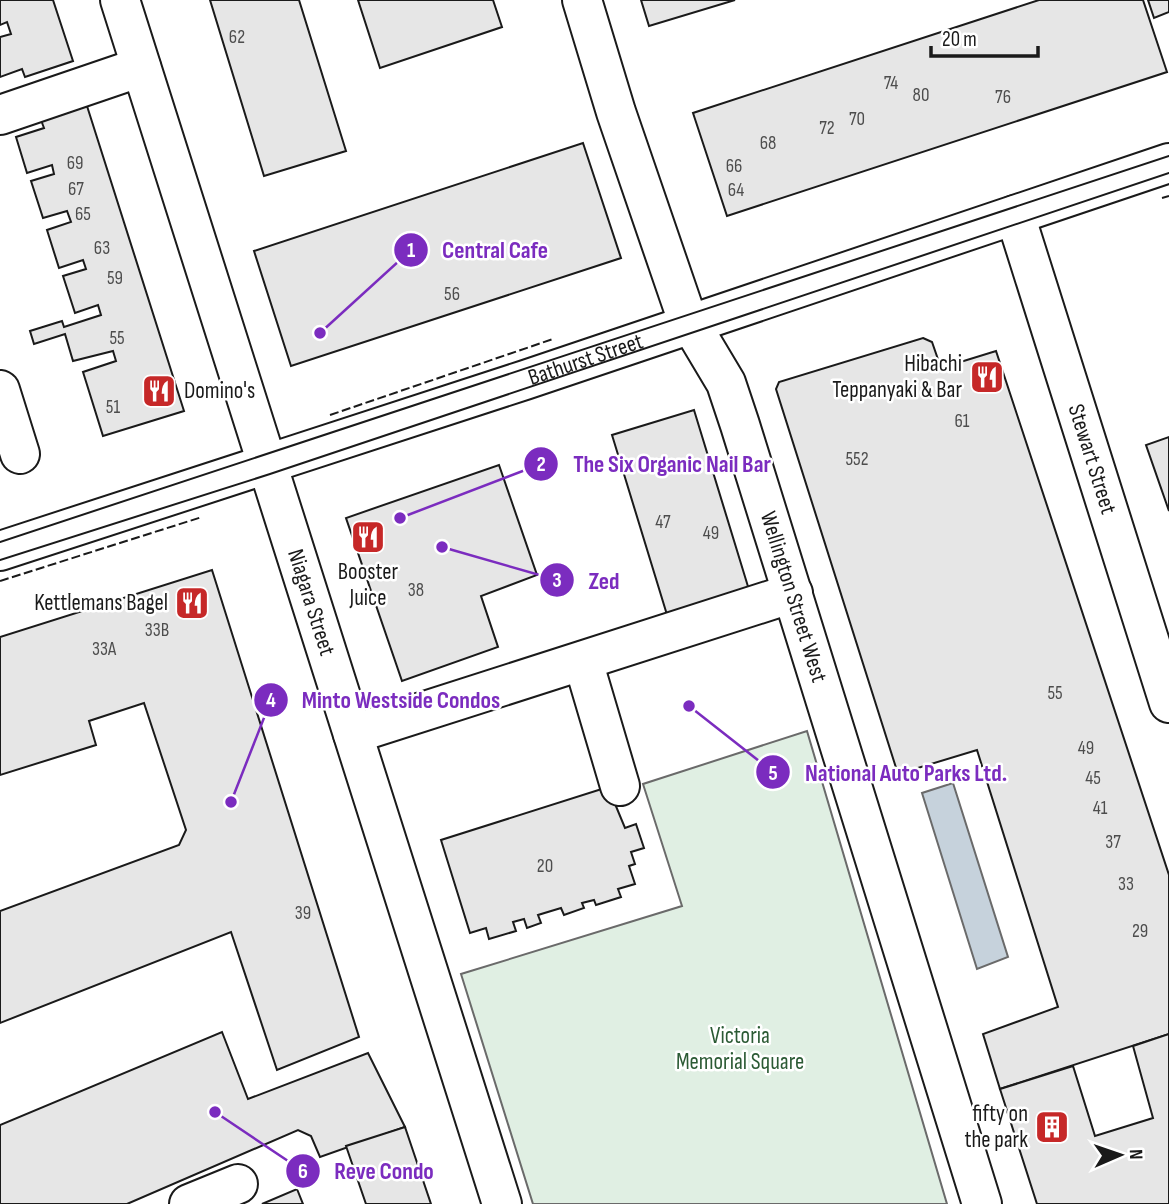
<svg xmlns="http://www.w3.org/2000/svg" width="1169" height="1204" viewBox="0 0 1169 1204" font-family="'Sofia Sans Condensed',sans-serif">
  <style>
    .green { fill: #e0efe3; stroke: #6a6a6a; stroke-width: 2 }
    .water { fill: #c6d2dc; stroke: #6a6a6a; stroke-width: 2 }
    .building { fill: #e6e6e6; stroke: #1a1a1a; stroke-width: 2 }
    .lines { fill: none; stroke-linecap: round; stroke-linejoin: round }
    .minor-casing { stroke: #1a1a1a; stroke-width: 42 }
    .major-casing { stroke: #1a1a1a; stroke-width: 42 }
    .minor { stroke: #fff; stroke-width: 38 }
    .major { stroke: #fff; stroke-width: 38 }
    .tram { stroke: #1a1a1a; stroke-width: 2 }
    .fence { stroke: #1a1a1a; stroke-width: 2; stroke-dasharray: 9 3.5; stroke-linecap: butt }
    .labels { text-anchor: middle; dominant-baseline: central; stroke-width: 5; stroke-linejoin: round; paint-order: stroke }
    .number-label { font-size: 19px; fill: #4d4d4d }
    .street-label { font-size: 23px; fill: #1a1a1a; stroke: #fff }
    .poi-label { font-size: 23px; fill: #1a1a1a; stroke: #fff; text-anchor: end }
    .park-label { font-size: 23px; fill: #2b5a34; stroke: #fff }
    .leader { fill: none; stroke: #7b2cbf; stroke-width: 2.5 }
    .callout-dot { fill: #7b2cbf; stroke: #fff; stroke-width: 2.5 }
    .mark-label { font-size: 21px; text-anchor: middle; font-weight: bold; fill: #fff }
    .callout-label { font-size: 24px; text-anchor: middle; font-weight: bold; fill: #7b2cbf; stroke: #fff; stroke-width: 5; stroke-linejoin: round; paint-order: stroke }
  </style>
  <rect width="100%" height="100%" fill="#fff"/>
  <!-- green -->
  <polygon class="green" points="807,731 947,1204 533,1204 461,974 682,906 643,784"/>
  <!-- water -->
  <polygon class="water" points="953,783 1008,957 977,969 922,793"/>
  <!-- building -->
  <g class="building">
    <polygon points="0,0 53,0 73,61 25,77 22,69 0,77 0,37 11,34 7,22 0,25"/>
    <polygon points="210,0 299,0 346,151 264,176"/>
    <polygon points="358,0 493,0 502,27 380,68"/>
    <polygon points="641,0 735,0 649,26"/>
    <polygon points="1039,0 1143,0 1167,72 727,216 693,113"/>
    <polygon points="1148,0 1169,0 1169,12 1154,18"/>
    <polygon points="87,106 184,411 103,436 83,372 116,361 113,351 73,361 65,334 34,344 30,331 62,321 64,327 101,315 98,305 75,313 63,276 86,269 83,260 59,268 47,230 71,222 67,211 43,218 31,181 54,174 52,165 27,173 16,137 44,128 41,120"/>
    <polygon points="583,143 621,258 291,366 254,251"/>
    <polygon points="923,338 932,342 941,368 996,351 1169,875 1169,1034 1000,1089 983,1034 1058,1007 977,750 898,774 776,389 779,382"/>
    <polygon points="694,410 750,593 668,618 612,435"/>
    <polygon points="1169,437 1169,511 1146,445"/>
    <polygon points="499,465 537,575 481,596 498,647 402,681 346,518"/>
    <polygon points="212,570 359,1037 277,1070 231,932 0,1023 0,911 179,845 186,830 144,703 89,721 96,745 0,775 0,637"/>
    <polygon points="608,787 625,828 636,824 644,848 631,852 635,864 629,866 635,884 618,889 621,897 596,905 594,900 582,903 584,908 564,915 561,908 538,915 541,923 527,928 524,919 513,922 516,931 489,939 486,928 470,933 441,840"/>
    <polygon points="222,1032 248,1099 368,1053 405,1127 320,1157 311,1136 298,1130 127,1204 0,1204 0,1125"/>
    <polygon points="1169,1034 1169,1204 1037,1204 1000,1089 1073,1066 1095,1136 1153,1118 1133,1046"/>
    <polygon points="405,1127 431,1204 366,1204 346,1146"/>
    <polygon points="297,1189 303,1204 262,1204"/>
  </g>
  <g class="lines">
    <!-- minor casing -->
    <g class="minor-casing">
      <g id="minor">
        <path id="s1" d="M120 0 502 1204"/>
        <path id="s2" d="M582 0 616 112 686 316 726 383 740 425 982 1204"/>
        <polyline points="0,115 141,67"/>
        <path id="s3" d="M1015 215 1169 703"/>
        <polyline points="0,390 20,454"/>
        <polyline points="583,661 620,786"/>
        <polyline points="353,734 793,593"/>
        <polyline points="189,1204 238,1184"/>
      </g>
    </g>
    <!-- major casing -->
    <g class="major-casing">
      <g id="major">
        <path id="s4" d="M0 551 525 380 1169 163"/>
      </g>
    </g>
    <!-- minor -->
    <use href="#minor" class="minor"/>
    <!-- major -->
    <use href="#major" class="major"/>
    <!-- tram -->
    <g class="tram">
      <polyline points="0,542 1169,156"/>
      <polyline points="0,560 270,474 1169,173"/>
    </g>
    <!-- fence -->
    <g class="fence">
      <polyline points="1162,198 1169,196"/>
      <polyline points="330,415 553,339"/>
      <polyline points="0,581 202,517"/>
    </g>
  </g>
  <!-- icons -->
  <defs>
    <g id="restaurant-square" transform="scale(1.75)"><rect x="-9" y="-9" width="18" height="18" rx="4" fill="#c62828" stroke="#fff"/><path d="M-5-6h1v4h1v-4h1v4h1v-4h1v5L-1.5 .5V6h-2V.5L-5-1ZM5-6V6H3V1.5H1.5Q1.5-4 5-6Z" fill="#fff"/></g>
    <g id="building-square" transform="scale(1.75)"><rect x="-9" y="-9" width="18" height="18" rx="4" fill="#c62828" stroke="#fff"/><path d="M-4-6H4V6H1V3H-1V6H-4ZM-2.5-4.3h1.7v1.8h-1.7ZM.8-4.3h1.7v1.8H.8ZM-2.5-1h1.7V.8h-1.7ZM.8-1h1.7V.8H.8Z" fill="#fff"/></g>
  </defs>
  <g fill-rule="evenodd">
    <use href="#restaurant-square" x="987" y="377"/>
    <use href="#restaurant-square" x="159" y="391"/>
    <use href="#restaurant-square" x="368" y="537"/>
    <use href="#restaurant-square" x="192" y="603"/>
    <use href="#building-square" x="1052" y="1127"/>
  </g>
  <g class="labels">
    <!-- number labels -->
    <g class="number-label">
      <text x="237" y="37">62</text>
      <text x="891" y="83">74</text>
      <text x="921" y="95">80</text>
      <text x="1003" y="97">76</text>
      <text x="857" y="119">70</text>
      <text x="827" y="128">72</text>
      <text x="768" y="143">68</text>
      <text x="75" y="163">69</text>
      <text x="734" y="166">66</text>
      <text x="76" y="189">67</text>
      <text x="736" y="190">64</text>
      <text x="83" y="214">65</text>
      <text x="102" y="248">63</text>
      <text x="115" y="278">59</text>
      <text x="452" y="294">56</text>
      <text x="117" y="338">55</text>
      <text x="113" y="407">51</text>
      <text x="962" y="421">61</text>
      <text x="857" y="459">552</text>
      <text x="663" y="522">47</text>
      <text x="711" y="533">49</text>
      <text x="416" y="590">38</text>
      <text x="157" y="630">33B</text>
      <text x="104" y="649">33A</text>
      <text x="1055" y="693">55</text>
      <text x="1086" y="748">49</text>
      <text x="1093" y="778">45</text>
      <text x="1100" y="808">41</text>
      <text x="1113" y="842">37</text>
      <text x="545" y="866">20</text>
      <text x="1126" y="884">33</text>
      <text x="303" y="913">39</text>
      <text x="1140" y="931">29</text>
    </g>
    <!-- street labels -->
    <g class="street-label">
      <text stroke="none"><textPath href="#s4" startOffset="616">Bathurst Street</textPath></text>
      <text stroke="none"><textPath href="#s3" startOffset="256">Stewart Street</textPath></text>
      <text stroke="none"><textPath href="#s2" startOffset="635">Wellington Street West</textPath></text>
      <text stroke="none"><textPath href="#s1" startOffset="632">Niagara Street</textPath></text>
    </g>
    <!-- poi labels -->
    <g class="poi-label">
      <text x="962" y="364">Hibachi<tspan x="962" dy="26">Teppanyaki &amp; Bar</tspan></text>
      <text x="184" y="391" text-anchor="start">Domino's</text>
      <text x="368" y="572" text-anchor="middle">Booster<tspan x="368" dy="26">Juice</tspan></text>
      <text x="168" y="603">Kettlemans Bagel</text>
      <text x="1028" y="1114">fifty on<tspan x="1028" dy="26">the park</tspan></text>
    </g>
    <!-- park labels -->
    <g class="park-label">
      <text x="740" y="1036">Victoria<tspan x="740" dy="26">Memorial Square</tspan></text>
    </g>
  </g>
  <!-- callouts -->
  <path class="leader" d="M320 333L411 250M400 518L541 464M442 547L557 580M231 802L271 700M689 706L773 772M215 1112L303 1171"/>
  <g class="callout-dot">
    <circle cx="320" cy="333" r="7"/>
    <circle cx="400" cy="518" r="7"/>
    <circle cx="442" cy="547" r="7"/>
    <circle cx="231" cy="802" r="7"/>
    <circle cx="689" cy="706" r="7"/>
    <circle cx="215" cy="1112" r="7"/>
    <circle cx="411" cy="250" r="18"/>
    <circle cx="541" cy="464" r="18"/>
    <circle cx="557" cy="580" r="18"/>
    <circle cx="271" cy="700" r="18"/>
    <circle cx="773" cy="772" r="18"/>
    <circle cx="303" cy="1171" r="18"/>
  </g>
  <g class="mark-label">
    <text x="411" y="257">1</text>
    <text x="541" y="471">2</text>
    <text x="557" y="587">3</text>
    <text x="271" y="707">4</text>
    <text x="773" y="780">5</text>
    <text x="303" y="1178">6</text>
  </g>
  <g class="callout-label">
    <text x="495" y="258">Central Cafe</text>
    <text x="672" y="472">The Six Organic Nail Bar</text>
    <text x="604" y="589">Zed</text>
    <text x="401" y="708">Minto Westside Condos</text>
    <text x="906" y="781">National Auto Parks Ltd.</text>
    <text x="384" y="1179">Reve Condo</text>
  </g>
  <!-- north arrow -->
  <g transform="translate(1120 1155) rotate(88)" stroke="#ffffff" stroke-width="5" paint-order="stroke">
  <path d="M0-5L12 26L0 18L-12 26Z" fill="#1a1a1a"/>
  <text y="-10" font-size="19" font-weight="bold" text-anchor="middle" fill="#1a1a1a">N</text>
  </g>
  <!-- scale -->
  <path d="M931 46v10h107v-10" fill="none" stroke="#1a1a1a" stroke-width="3.5"/>
  <text x="942" y="46" font-size="21" fill="#1a1a1a" stroke="#ffffff" stroke-width="5" paint-order="stroke">20 m</text>
</svg>
